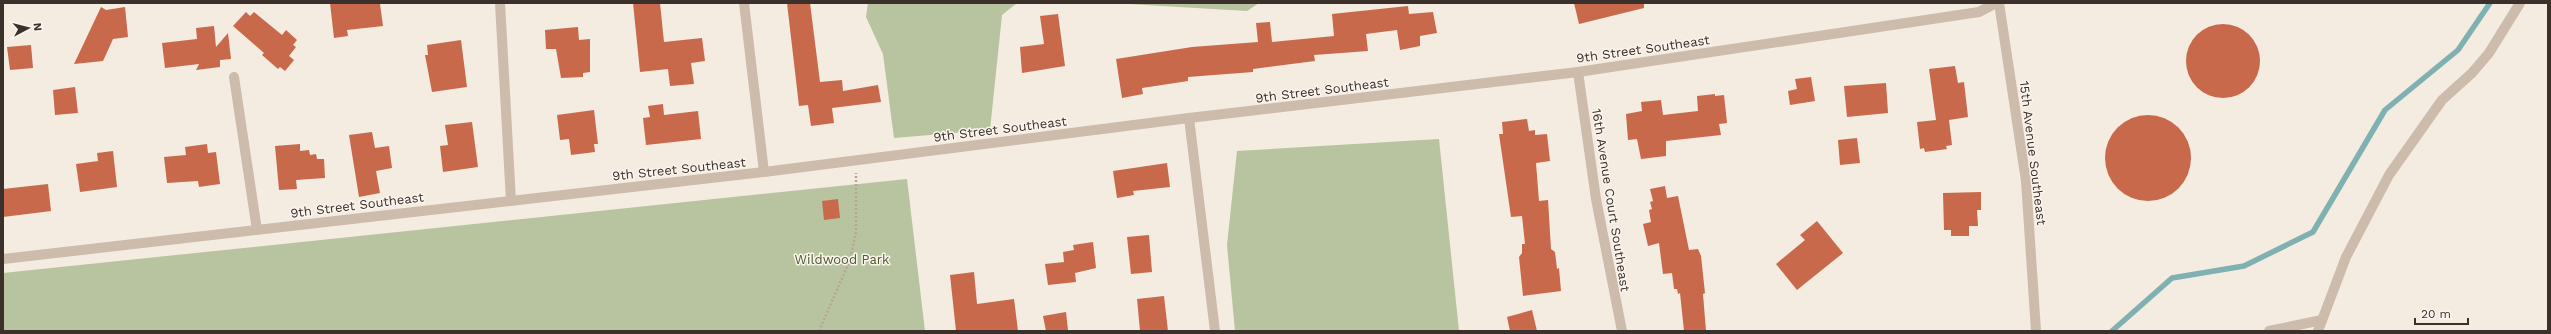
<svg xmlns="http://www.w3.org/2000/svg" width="2551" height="334" viewBox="0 0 2551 334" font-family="'Work Sans',sans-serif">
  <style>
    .green { fill: #b8c4a0 }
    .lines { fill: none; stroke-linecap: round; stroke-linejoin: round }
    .stream { stroke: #7fb0b2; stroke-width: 5.5 }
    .building { fill: #c8694b }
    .path { stroke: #b9a596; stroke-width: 2.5; stroke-dasharray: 2 2; stroke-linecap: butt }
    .minor { stroke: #cdbbac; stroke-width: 10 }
    .labels { text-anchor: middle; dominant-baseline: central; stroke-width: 3; stroke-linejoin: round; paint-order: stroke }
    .street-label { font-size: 13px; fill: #3b302b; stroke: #fbf5ee }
    .park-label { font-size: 13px; fill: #4a5a2e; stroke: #fbf5ee }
  </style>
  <rect width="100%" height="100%" fill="#f4ebe1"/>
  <!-- green -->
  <g class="green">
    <polygon points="868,3 1017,3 1002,15 990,130 894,138 883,54 866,17"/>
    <polygon points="1111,3 1259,3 1247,11"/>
    <polygon points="1439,139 1459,331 1235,331 1227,245 1237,151"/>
    <polygon points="907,179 925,331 3,331 3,273"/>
  </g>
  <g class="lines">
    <!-- stream -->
    <polyline class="stream" points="2112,331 2172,278 2244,266 2313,232 2385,110 2458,50 2490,3"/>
  </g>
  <!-- building -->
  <g class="building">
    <polygon points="330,3 380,4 383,26 347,30 348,36 334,38"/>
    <polygon points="633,3 660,3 664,42 702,38 705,61 691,63 694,84 670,86 668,69 640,72"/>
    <polygon points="787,3 810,3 820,82 842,80 843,91 878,85 881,102 832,108 834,123 811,126 808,105 799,106"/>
    <polygon points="1574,3 1644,3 1644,8 1579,24"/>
    <polygon points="1408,6 1409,14 1433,12 1437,33 1420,36 1420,46 1400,50 1397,30 1366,34 1368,51 1314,55 1315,61 1253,69 1253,72 1188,77 1188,81 1142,88 1143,94 1122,98 1116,59 1192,47 1258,42 1256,23 1270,22 1272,42 1334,36 1332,14"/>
    <polygon points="101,7 106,10 125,7 128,37 113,39 103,61 74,64"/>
    <polygon points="246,12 250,16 254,12 282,35 286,30 297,40 293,45 296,47 289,56 294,60 285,71 280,67 278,69 262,55 264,53 233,26"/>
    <polygon points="1058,14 1065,66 1022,73 1020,47 1044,44 1040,16"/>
    <circle cx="2223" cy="61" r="37"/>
    <polygon points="214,26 216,47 228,33 231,59 220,60 220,67 196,70 199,64 165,68 162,43 197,39 196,28"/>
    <polygon points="578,27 579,40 590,39 590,72 583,73 583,77 561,78 556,49 546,49 545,30"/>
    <polygon points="461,40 467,87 432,92 425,55 428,55 427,45"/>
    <polygon points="31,45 33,68 10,70 7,47"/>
    <polygon points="1955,66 1958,83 1964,82 1968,117 1949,120 1952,145 1946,146 1947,149 1925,152 1924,148 1920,149 1917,122 1936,120 1929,69"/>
    <polygon points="1811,77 1815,101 1790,105 1788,91 1797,89 1795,79"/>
    <polygon points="1886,83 1888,113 1847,117 1844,86"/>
    <polygon points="75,87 78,113 55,115 53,90"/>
    <polygon points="1715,94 1715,96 1724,95 1727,123 1719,124 1721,135 1666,141 1666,156 1641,159 1637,139 1628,140 1626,114 1642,111 1641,102 1661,100 1663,115 1698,111 1697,96"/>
    <polygon points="663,104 664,115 698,111 701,139 646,145 643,118 650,117 648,106"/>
    <polygon points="594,110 598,144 594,144 595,152 571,155 569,139 560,140 557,115"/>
    <circle cx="2148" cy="158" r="43"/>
    <polygon points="1527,119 1529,131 1535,130 1535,135 1547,134 1550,161 1536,163 1539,201 1548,200 1551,249 1555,252 1557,269 1559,268 1561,291 1523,296 1519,257 1522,253 1522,244 1525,244 1522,216 1511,217 1499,134 1503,134 1502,122"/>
    <polygon points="472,122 478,167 443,172 440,146 448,145 445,125"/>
    <polygon points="372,132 375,148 389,146 392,168 376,171 380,193 359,197 349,135"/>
    <polygon points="1857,138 1860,163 1840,165 1838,140"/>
    <polygon points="207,144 208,153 216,152 220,184 199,187 198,181 167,183 164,157 186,155 185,147"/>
    <polygon points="300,144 300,151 309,150 310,155 316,154 317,159 324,159 325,178 296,180 297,189 279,190 275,146"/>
    <polygon points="113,151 117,187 80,192 76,164 98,161 97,153"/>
    <polygon points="1167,163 1170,187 1133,191 1134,195 1117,198 1113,171"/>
    <polygon points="48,184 51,211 3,217 3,189"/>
    <polygon points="1665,186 1667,198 1678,196 1689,250 1698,249 1701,256 1705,293 1703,294 1706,331 1684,331 1680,293 1678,294 1677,289 1674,289 1672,273 1663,274 1659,243 1648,246 1643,224 1651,222 1649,210 1652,209 1650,202 1653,201 1650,189"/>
    <polygon points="1981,192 1981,210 1977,210 1978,226 1969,226 1969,236 1951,236 1951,230 1944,230 1943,193"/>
    <polygon points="838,199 840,218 824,220 822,201"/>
    <polygon points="1817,221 1843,253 1797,290 1776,264 1805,240 1800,235"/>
    <polygon points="1149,235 1152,272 1131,274 1127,237"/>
    <polygon points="1093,242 1096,268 1075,273 1076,282 1048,285 1045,264 1064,262 1063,252 1074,250 1073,245"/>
    <polygon points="974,272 977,304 1014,299 1018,331 956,331 950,275"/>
    <polygon points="1164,296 1168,331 1140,331 1137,299"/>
    <polygon points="1532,310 1537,331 1510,331 1507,317"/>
    <polygon points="1066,312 1068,330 1046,331 1043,316"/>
  </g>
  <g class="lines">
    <!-- path -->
    <polyline class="path" points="819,331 850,260 856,232 856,173"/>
    <!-- minor -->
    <g class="minor">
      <polyline points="500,3 511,201"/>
      <polyline points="744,3 764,172"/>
      <polyline points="1999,3 2026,181 2036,331"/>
      <polyline points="1578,72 1596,199 1622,331"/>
      <polyline points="234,77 257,230"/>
      <polyline points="1189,118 1215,331"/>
      <polyline points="3,259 764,172 1189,118 1578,72 1979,12 1996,3"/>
      <polyline points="2269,331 2322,320"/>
      <polyline points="2318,331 2346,257 2389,175 2442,100 2472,73 2489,53 2520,3"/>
    </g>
  </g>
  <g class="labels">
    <!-- street labels -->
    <g class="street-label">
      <text transform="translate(1643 49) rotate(-8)">9th Street Southeast</text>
      <text transform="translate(1322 90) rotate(-7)">9th Street Southeast</text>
      <text transform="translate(1000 129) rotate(-7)">9th Street Southeast</text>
      <text transform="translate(2033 153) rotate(83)">15th Avenue Southeast</text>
      <text transform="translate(679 169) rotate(-6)">9th Street Southeast</text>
      <text transform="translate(1611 200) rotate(81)">16th Avenue Court Southeast</text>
      <text transform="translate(357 205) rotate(-7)">9th Street Southeast</text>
    </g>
    <!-- park labels -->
    <g class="park-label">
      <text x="842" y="259">Wildwood Park</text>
    </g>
  </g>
  <!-- border -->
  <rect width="2551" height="334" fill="none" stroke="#3b302b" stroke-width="8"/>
  <!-- north arrow -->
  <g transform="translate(28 28) rotate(83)" stroke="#fbf5ee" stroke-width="3" paint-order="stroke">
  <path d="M0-3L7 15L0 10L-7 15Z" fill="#3b302b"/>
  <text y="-6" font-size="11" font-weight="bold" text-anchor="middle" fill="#3b302b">N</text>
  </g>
  <!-- scale -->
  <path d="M2415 318v6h53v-6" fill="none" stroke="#3b302b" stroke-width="2"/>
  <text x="2421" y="318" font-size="12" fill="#3b302b" stroke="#fbf5ee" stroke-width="3" paint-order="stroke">20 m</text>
</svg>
